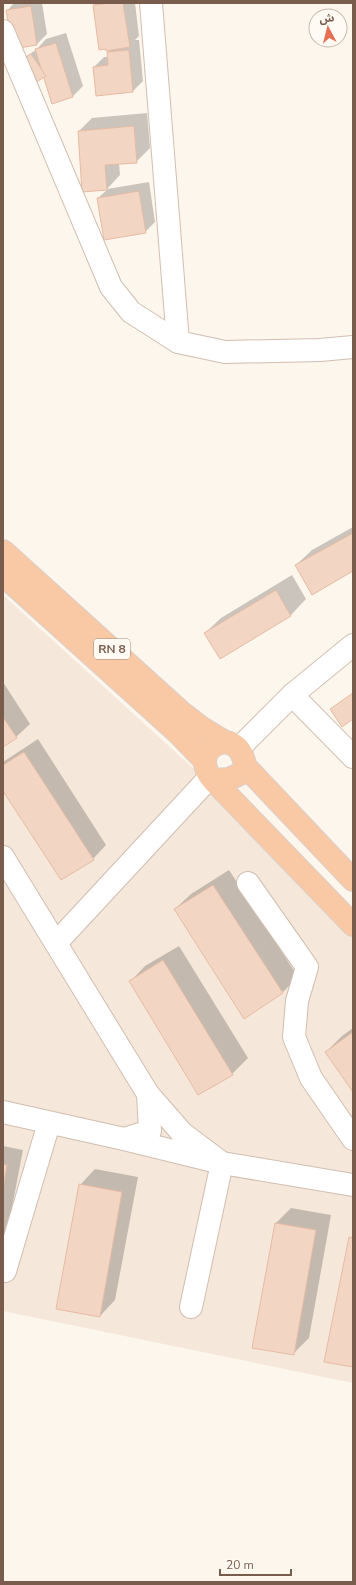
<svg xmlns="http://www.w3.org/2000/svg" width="356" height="1585" viewBox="0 0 356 1585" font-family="'Nunito Sans','Noto Sans Arabic',sans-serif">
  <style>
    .residential { fill: #f5e8da }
    .shadow { fill: #0003 }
    .building { fill: #f3d5c3; stroke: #e6bba3 }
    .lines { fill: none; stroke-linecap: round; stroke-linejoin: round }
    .minor-casing { stroke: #d1beb0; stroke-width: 24 }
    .secondary-casing { stroke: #d6c0b0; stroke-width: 24 }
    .trunk-casing { stroke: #dad1cd; stroke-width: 24 }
    .minor { stroke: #fff; stroke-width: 22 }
    .secondary { stroke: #fff; stroke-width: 22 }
    .trunk { stroke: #f9c8a4; stroke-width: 22 }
    .labels { text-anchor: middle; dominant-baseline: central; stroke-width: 4; stroke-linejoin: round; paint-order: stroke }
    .shield { fill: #fffaf3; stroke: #a28b7f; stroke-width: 1 }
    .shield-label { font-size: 12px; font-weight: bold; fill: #7a5c4d }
  </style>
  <rect width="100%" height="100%" fill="#fdf6ec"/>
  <!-- residential -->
  <polygon class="residential" points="3,595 193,768 322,896 353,930 353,1383 3,1311"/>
  <!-- shadow -->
  <g class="shadow">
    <polygon points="14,3 42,3 47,34 37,44 7,11"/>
    <polygon points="97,3 135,3 139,36 135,40 139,40 143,81 133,91 94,67 104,57 108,57 108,52 111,49 94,6"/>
    <polygon points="66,33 83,86 73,96 53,103 44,75 25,57 36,50 46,39"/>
    <polygon points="147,113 150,148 136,162 119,163 120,175 107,189 149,182 155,222 145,232 98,198 108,189 83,190 79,131 92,118"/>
    <polygon points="353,527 353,570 296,565 312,550"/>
    <polygon points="292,575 306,599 291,615 220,658 205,633 221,618"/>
    <polygon points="3,682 30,724 16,737 3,746"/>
    <polygon points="38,739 106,845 93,859 3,789 3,762"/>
    <polygon points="229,870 298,977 283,992 175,909 191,894"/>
    <polygon points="179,946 248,1058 232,1074 130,982 145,966"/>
    <polygon points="353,1028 353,1090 326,1052 342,1036"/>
    <polygon points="3,1146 23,1150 3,1254"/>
    <polygon points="95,1169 138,1177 115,1300 100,1316 80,1185"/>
    <polygon points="291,1208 331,1215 309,1338 293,1354 276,1223"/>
  </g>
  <!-- building -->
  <g class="building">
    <polygon points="111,3 123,3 130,47 106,51 106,49 99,50 93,5"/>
    <polygon points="31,6 37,45 13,49 6,10"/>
    <polygon points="56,43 73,97 52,104 35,49"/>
    <polygon points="129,50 133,92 96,96 93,67 108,65 107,52"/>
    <polygon points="31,54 46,76 33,84 19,62"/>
    <polygon points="134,126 137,163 105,165 107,190 82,192 78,131"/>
    <polygon points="139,191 146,233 104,240 97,198"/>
    <polygon points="353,533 353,571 312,595 295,565"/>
    <polygon points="276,590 291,616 220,659 204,633"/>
    <polygon points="353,693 353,719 342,727 330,709"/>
    <polygon points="3,717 17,738 3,747"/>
    <polygon points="24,752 94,860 61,880 3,791 3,765"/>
    <polygon points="213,885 283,993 244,1019 174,909"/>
    <polygon points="163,960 233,1075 198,1095 129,981"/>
    <polygon points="353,1032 353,1092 325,1052"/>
    <polygon points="3,1164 7,1165 3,1189"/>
    <polygon points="79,1184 122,1192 100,1317 56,1309"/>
    <polygon points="275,1223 316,1230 294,1355 252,1348"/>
    <polygon points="349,1237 353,1238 353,1367 324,1362"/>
  </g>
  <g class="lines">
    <!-- minor casing -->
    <g class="minor-casing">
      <g id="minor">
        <polyline points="151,3 178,342 225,352 320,350 353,347"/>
        <polyline points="3,31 111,287 131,312 178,342"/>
        <polyline points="292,695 353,757"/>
        <polyline points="3,857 148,1094 182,1133 222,1163 353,1185"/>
        <polyline points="248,883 307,967 297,1001 294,1037 311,1078 353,1139"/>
        <polyline points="56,943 210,777"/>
        <polyline points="3,1112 124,1139 150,1131 148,1094"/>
        <polyline points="124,1139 222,1163 191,1307"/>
        <polyline points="5,1271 49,1123"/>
      </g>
    </g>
    <!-- secondary casing -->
    <g class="secondary-casing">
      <polyline id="secondary" points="239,748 292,695 353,645"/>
    </g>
    <!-- trunk casing -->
    <g class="trunk-casing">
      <g id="trunk">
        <polyline points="3,551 181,712 202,728 225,742"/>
        <polyline points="3,575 177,732 204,760"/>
        <path d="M245 766 242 773 229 779 213 780C185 749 239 721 245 766L353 880"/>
        <polyline points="213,780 353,925"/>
      </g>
    </g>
    <!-- minor -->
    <use href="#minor" class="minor"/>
    <!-- secondary -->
    <use href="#secondary" class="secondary"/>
    <!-- trunk -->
    <use href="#trunk" class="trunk"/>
  </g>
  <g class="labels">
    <!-- shield labels -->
    <rect class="shield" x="94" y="639" width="36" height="20" rx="3"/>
    <g class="shield-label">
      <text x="112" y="649">RN 8</text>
    </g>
  </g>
  <!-- border -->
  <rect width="356" height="1585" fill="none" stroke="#7a5c4d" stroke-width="8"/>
  <!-- north arrow -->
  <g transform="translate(328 28) rotate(353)"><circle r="19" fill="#fffaf3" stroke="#cabbb1"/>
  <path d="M0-3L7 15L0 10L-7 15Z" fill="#e76f51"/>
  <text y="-6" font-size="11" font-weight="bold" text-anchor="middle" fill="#7a5c4d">ش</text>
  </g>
  <!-- scale -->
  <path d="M220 1569v6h71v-6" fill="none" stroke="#7a5c4d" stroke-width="2"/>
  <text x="226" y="1569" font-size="12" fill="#7a5c4d" stroke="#fffaf3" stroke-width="3" paint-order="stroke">20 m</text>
</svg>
